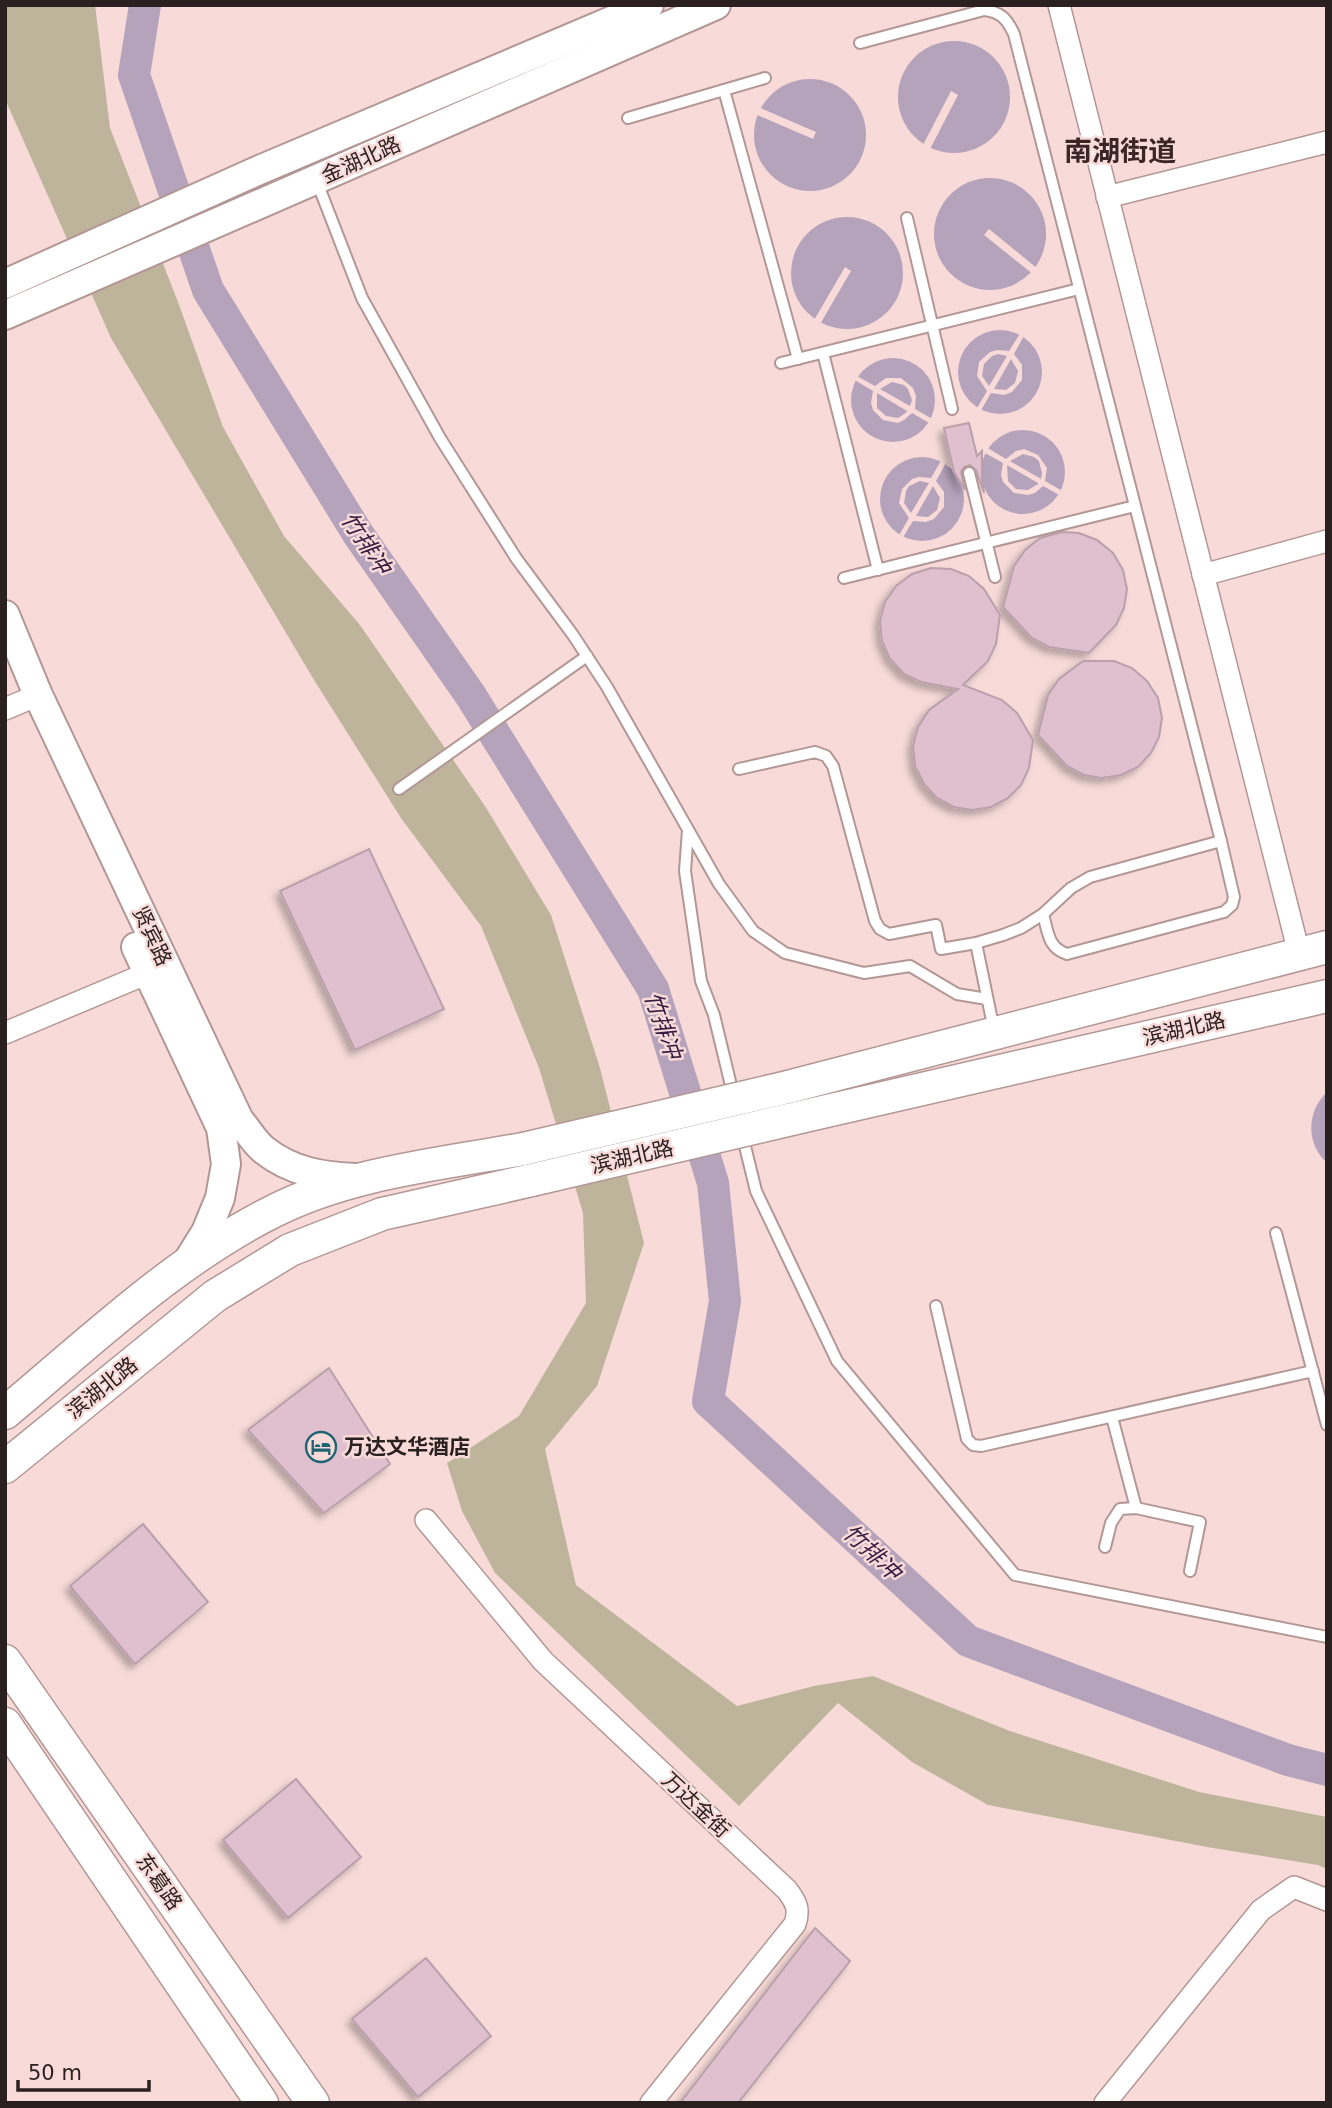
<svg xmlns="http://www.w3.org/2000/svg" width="1332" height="2108" viewBox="0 0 1332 2108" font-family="'DejaVu Sans','Noto Sans SC',sans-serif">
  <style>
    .green { fill: #beb49b }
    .water { fill: #b5a3bc }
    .pier { fill: #f8dbd9; fill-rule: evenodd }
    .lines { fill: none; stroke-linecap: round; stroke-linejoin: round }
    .river { stroke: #b5a3bc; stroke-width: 32 }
    .building { fill: #e0c0ce; stroke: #b9a0ab; stroke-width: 2; filter: url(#shadow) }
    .lane-casing { stroke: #b29795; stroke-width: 14 }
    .street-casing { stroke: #b29795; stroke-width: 24 }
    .secondary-casing { stroke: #b29795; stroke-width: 32 }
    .primary-casing { stroke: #b29795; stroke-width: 35 }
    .lane { stroke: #fff; stroke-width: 10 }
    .street { stroke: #fff; stroke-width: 21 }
    .secondary { stroke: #fff; stroke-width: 28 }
    .primary { stroke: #fff; stroke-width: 32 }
    .primary-bridge-casing { stroke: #b29795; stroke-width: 35; stroke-linecap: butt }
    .primary-bridge { stroke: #fff; stroke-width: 32 }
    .labels { text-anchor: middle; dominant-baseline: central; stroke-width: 5; stroke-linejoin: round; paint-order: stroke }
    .street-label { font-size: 21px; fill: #2a201f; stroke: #f8dbd9 }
    .poi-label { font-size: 21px; font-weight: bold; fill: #2a201f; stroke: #f8dbd9; text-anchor: start }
    .water-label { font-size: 23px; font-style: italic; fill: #361c40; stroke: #f8dbd9 }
    .district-label { font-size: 28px; font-weight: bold; fill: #3c2625; stroke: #f8dbd9 }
  </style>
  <defs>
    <filter id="shadow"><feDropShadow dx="-5" dy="5" stdDeviation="3.5" flood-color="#0004"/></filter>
  </defs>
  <rect width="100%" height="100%" fill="#f8dbd9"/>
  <!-- green -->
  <polygon class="green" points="5,5 95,5 110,128 178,302 223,427 284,536 360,625 485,806 551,915 600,1068 644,1243 597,1386 545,1449 576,1585 737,1706 814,1686 873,1676 1010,1731 1199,1792 1327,1817 1327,1869 1318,1865 1207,1847 988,1805 912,1762 838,1703 739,1806 495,1573 462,1511 447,1463 519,1416 586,1303 583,1213 539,1068 481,926 401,818 314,680 111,338 5,99"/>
  <!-- water -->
  <g class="water">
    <circle cx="954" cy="97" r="56"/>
    <circle cx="810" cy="135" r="56"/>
    <circle cx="990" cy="234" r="56"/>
    <circle cx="847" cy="273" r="56"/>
    <circle cx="1000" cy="372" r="42"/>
    <circle cx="893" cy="400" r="42"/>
    <circle cx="1023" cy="472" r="42"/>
    <circle cx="922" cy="499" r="42"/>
    <path d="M1327 1092V1163C1306 1144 1306 1112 1327 1092Z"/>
  </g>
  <!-- pier -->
  <g class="pier">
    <polygon points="951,91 958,95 929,151 922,147"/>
    <polygon points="758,107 816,132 813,139 755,114"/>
    <polygon points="989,229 1038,269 1034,275 984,235"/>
    <polygon points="845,267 851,271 819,326 813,322"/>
    <path d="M1021 332 1025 334 1014 354 1022 365V380L1012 392 1004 395 991 393 980 412 976 410 987 391 977 376 979 362 990 352 997 350 1009 351ZM998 354 1007 356 989 386 982 376 984 364 992 356ZM1011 359 1018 371 1015 383 1006 390 994 389Z"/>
    <path d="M855 375 875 386 886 378H901L913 388 916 396 915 409 934 420 931 424 912 413 904 420 898 423 883 420 873 410 871 403 873 391 853 379ZM892 382 904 385 908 389 912 400 910 406 880 389ZM877 393 907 411V412L898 418 886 416 877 408Z"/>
    <path d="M986 447 1006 459 1016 451 1024 449 1038 455 1047 468 1045 481 1064 492 1061 496 1043 486 1035 493 1028 495 1014 493 1003 482 1001 475 1003 463 983 452ZM1023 454 1034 457 1039 461 1042 473 1041 479 1010 461ZM1007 465 1038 483V484L1028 490 1016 489 1008 481Z"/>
    <path d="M942 459 947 461 936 481 944 492V507L934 519 926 522 913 521 902 539 898 537 909 518 899 503 902 489 912 479 919 477 931 478ZM920 481 929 483 911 513 904 503 906 491 909 486ZM933 486 940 498 937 510 928 517 916 516Z"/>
  </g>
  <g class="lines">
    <!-- river -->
    <polyline class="river" points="145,5 134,75 208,290 358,534 471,696 653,989 713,1183 725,1301 708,1401 968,1641 1288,1760 1327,1770"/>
  </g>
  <!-- building -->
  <g class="building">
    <polygon points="969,423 977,456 982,451 982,480 984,493 976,470 970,465 964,467 961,472 965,490 954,472 944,428"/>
    <polygon points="1062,532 1079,533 1097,540 1113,553 1123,570 1127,589 1124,608 1116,625 1089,653 1049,647 1032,638 1003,607 1014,566 1025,550 1040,538"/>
    <polygon points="931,568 951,569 969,576 984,589 1000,615 996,644 988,661 963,685 1002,700 1017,713 1033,740 1029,768 1021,785 1008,798 991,807 972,810 954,807 937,798 924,784 915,766 913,746 918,727 929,710 958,689 921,682 904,674 890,659 882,641 880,621 885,602 896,586 912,574"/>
    <polygon points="1083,661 1114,661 1132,668 1147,681 1158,698 1162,718 1159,737 1151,753 1138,767 1121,775 1102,778 1084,775 1067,766 1038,735 1048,695 1059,679"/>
    <polygon points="369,849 444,1009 355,1050 280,891"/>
    <polygon points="329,1368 390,1464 324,1513 248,1430"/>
    <polygon points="143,1524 208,1602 135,1664 70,1586"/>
    <polygon points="296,1779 361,1857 288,1918 223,1840"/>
    <polygon points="815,1928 850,1961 738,2103 680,2103"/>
    <polygon points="426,1958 491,2036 418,2097 352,2019"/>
  </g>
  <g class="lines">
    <!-- lane casing -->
    <g class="lane-casing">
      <g id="lane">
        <path d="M860 43 984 10C1001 12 1007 19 1014 34L1221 841 1090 877 1071 888 1043 914 1021 928 1003 935 976 943 994 1030"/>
        <polyline points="724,90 798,359"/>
        <polyline points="628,118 765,78"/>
        <polyline points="317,182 362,298 440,438 516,558 573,635 607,687 719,884 753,931 785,953 864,973 910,966 957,994 987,999"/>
        <polyline points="907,218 952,409"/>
        <polyline points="823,353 878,570"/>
        <polyline points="781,363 1079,289"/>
        <polyline points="969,473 995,577"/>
        <polyline points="844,578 1135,506"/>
        <polyline points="739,769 815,752 826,756 833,766 875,921 880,929 889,934 936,925 941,949 976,943"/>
        <polyline points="399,789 587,656"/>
        <polyline points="688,830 685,871 701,981 714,1015 734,1098"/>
        <path d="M1043 914C1048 932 1048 948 1067 954L1224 912 1232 905 1234 897 1221 841"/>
        <polyline points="742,1134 756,1191 837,1361 1015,1575 1327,1637"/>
        <polyline points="1276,1233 1327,1425"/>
        <polyline points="936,1306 967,1439 973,1445 981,1446 1313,1371"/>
        <polyline points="1112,1417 1136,1508"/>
        <polyline points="1105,1547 1111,1523 1120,1509 1136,1508 1200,1522 1190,1571"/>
      </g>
    </g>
    <!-- street casing -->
    <g class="street-casing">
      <g id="street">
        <polyline points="1059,5 1299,953"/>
        <polyline points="1107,197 1327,142"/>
        <polyline points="1203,575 1327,541"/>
        <polyline points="5,709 38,695"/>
        <polyline points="5,1033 148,973"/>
        <path d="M426 1520 543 1661 787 1890C796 1902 800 1909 795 1924L651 2103"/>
        <polyline points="1105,2103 1261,1910 1294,1887 1327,1900"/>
      </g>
    </g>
    <!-- secondary casing -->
    <g class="secondary-casing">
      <g id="secondary">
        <polyline points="5,284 257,171 649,5"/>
        <polyline points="5,315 716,5"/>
        <path d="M5 615 38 695 239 1120C247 1129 254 1142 264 1150 292 1172 323 1177 357 1178"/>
        <polyline points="136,947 221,1128 226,1164 220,1198 206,1232 188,1261"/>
      </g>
    </g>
    <!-- primary casing -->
    <g class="primary-casing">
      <g id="primary">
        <polyline points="788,1087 1327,947"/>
        <polyline points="792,1119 1327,996"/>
        <path d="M5 1413C89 1343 174 1261 272 1212 348 1173 440 1164 523 1149"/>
        <polyline points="5,1467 215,1296 290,1250 382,1214 532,1180"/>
        <polyline points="5,1661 313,2103"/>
        <polyline points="5,1724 262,2103"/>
      </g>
    </g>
    <!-- lane -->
    <use href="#lane" class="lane"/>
    <!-- street -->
    <use href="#street" class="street"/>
    <!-- secondary -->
    <use href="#secondary" class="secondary"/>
    <!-- primary -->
    <use href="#primary" class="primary"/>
    <!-- primary-bridge casing -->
    <g class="primary-bridge-casing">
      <g id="primary-bridge">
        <polyline points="523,1149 788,1087"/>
        <polyline points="532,1180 792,1119"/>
      </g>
    </g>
    <!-- primary-bridge -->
    <use href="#primary-bridge" class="primary-bridge"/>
  </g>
  <!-- icons -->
  <defs>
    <g id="hotel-ring" transform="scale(1.575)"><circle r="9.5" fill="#f8dbd9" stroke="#1f6475" stroke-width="1.5"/><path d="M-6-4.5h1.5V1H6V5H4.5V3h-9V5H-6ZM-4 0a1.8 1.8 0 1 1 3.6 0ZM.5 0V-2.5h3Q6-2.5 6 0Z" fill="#1f6475"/></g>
  </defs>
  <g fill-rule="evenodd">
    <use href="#hotel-ring" x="321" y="1447"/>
  </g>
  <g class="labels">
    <!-- street labels -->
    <g class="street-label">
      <text transform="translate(361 160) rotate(-24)">金湖北路</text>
      <text transform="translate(152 936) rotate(65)">贤宾路</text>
      <text transform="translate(1184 1029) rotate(-13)">滨湖北路</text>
      <text transform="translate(632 1157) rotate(-13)">滨湖北路</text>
      <text transform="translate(102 1388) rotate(-39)">滨湖北路</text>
      <text transform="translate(696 1805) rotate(43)">万达金街</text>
      <text transform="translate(159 1882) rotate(55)">东葛路</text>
    </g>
    <!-- poi labels -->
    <g class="poi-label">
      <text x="344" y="1447">万达文华酒店</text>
    </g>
    <!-- water labels -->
    <g class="water-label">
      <text transform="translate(366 543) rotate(56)">竹排冲</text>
      <text transform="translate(663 1025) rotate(71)">竹排冲</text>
      <text transform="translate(872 1552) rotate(43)">竹排冲</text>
    </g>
    <!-- district labels -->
    <g class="district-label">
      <text x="1120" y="151">南湖街道</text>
    </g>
  </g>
  <!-- border -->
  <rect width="1332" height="2108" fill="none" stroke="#2a201f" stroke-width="14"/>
  <!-- scale -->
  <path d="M18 2080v10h131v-10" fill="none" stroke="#2a201f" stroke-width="3.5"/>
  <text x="28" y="2080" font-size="21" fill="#2a201f" stroke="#f8dbd9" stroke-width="5" paint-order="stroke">50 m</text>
</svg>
